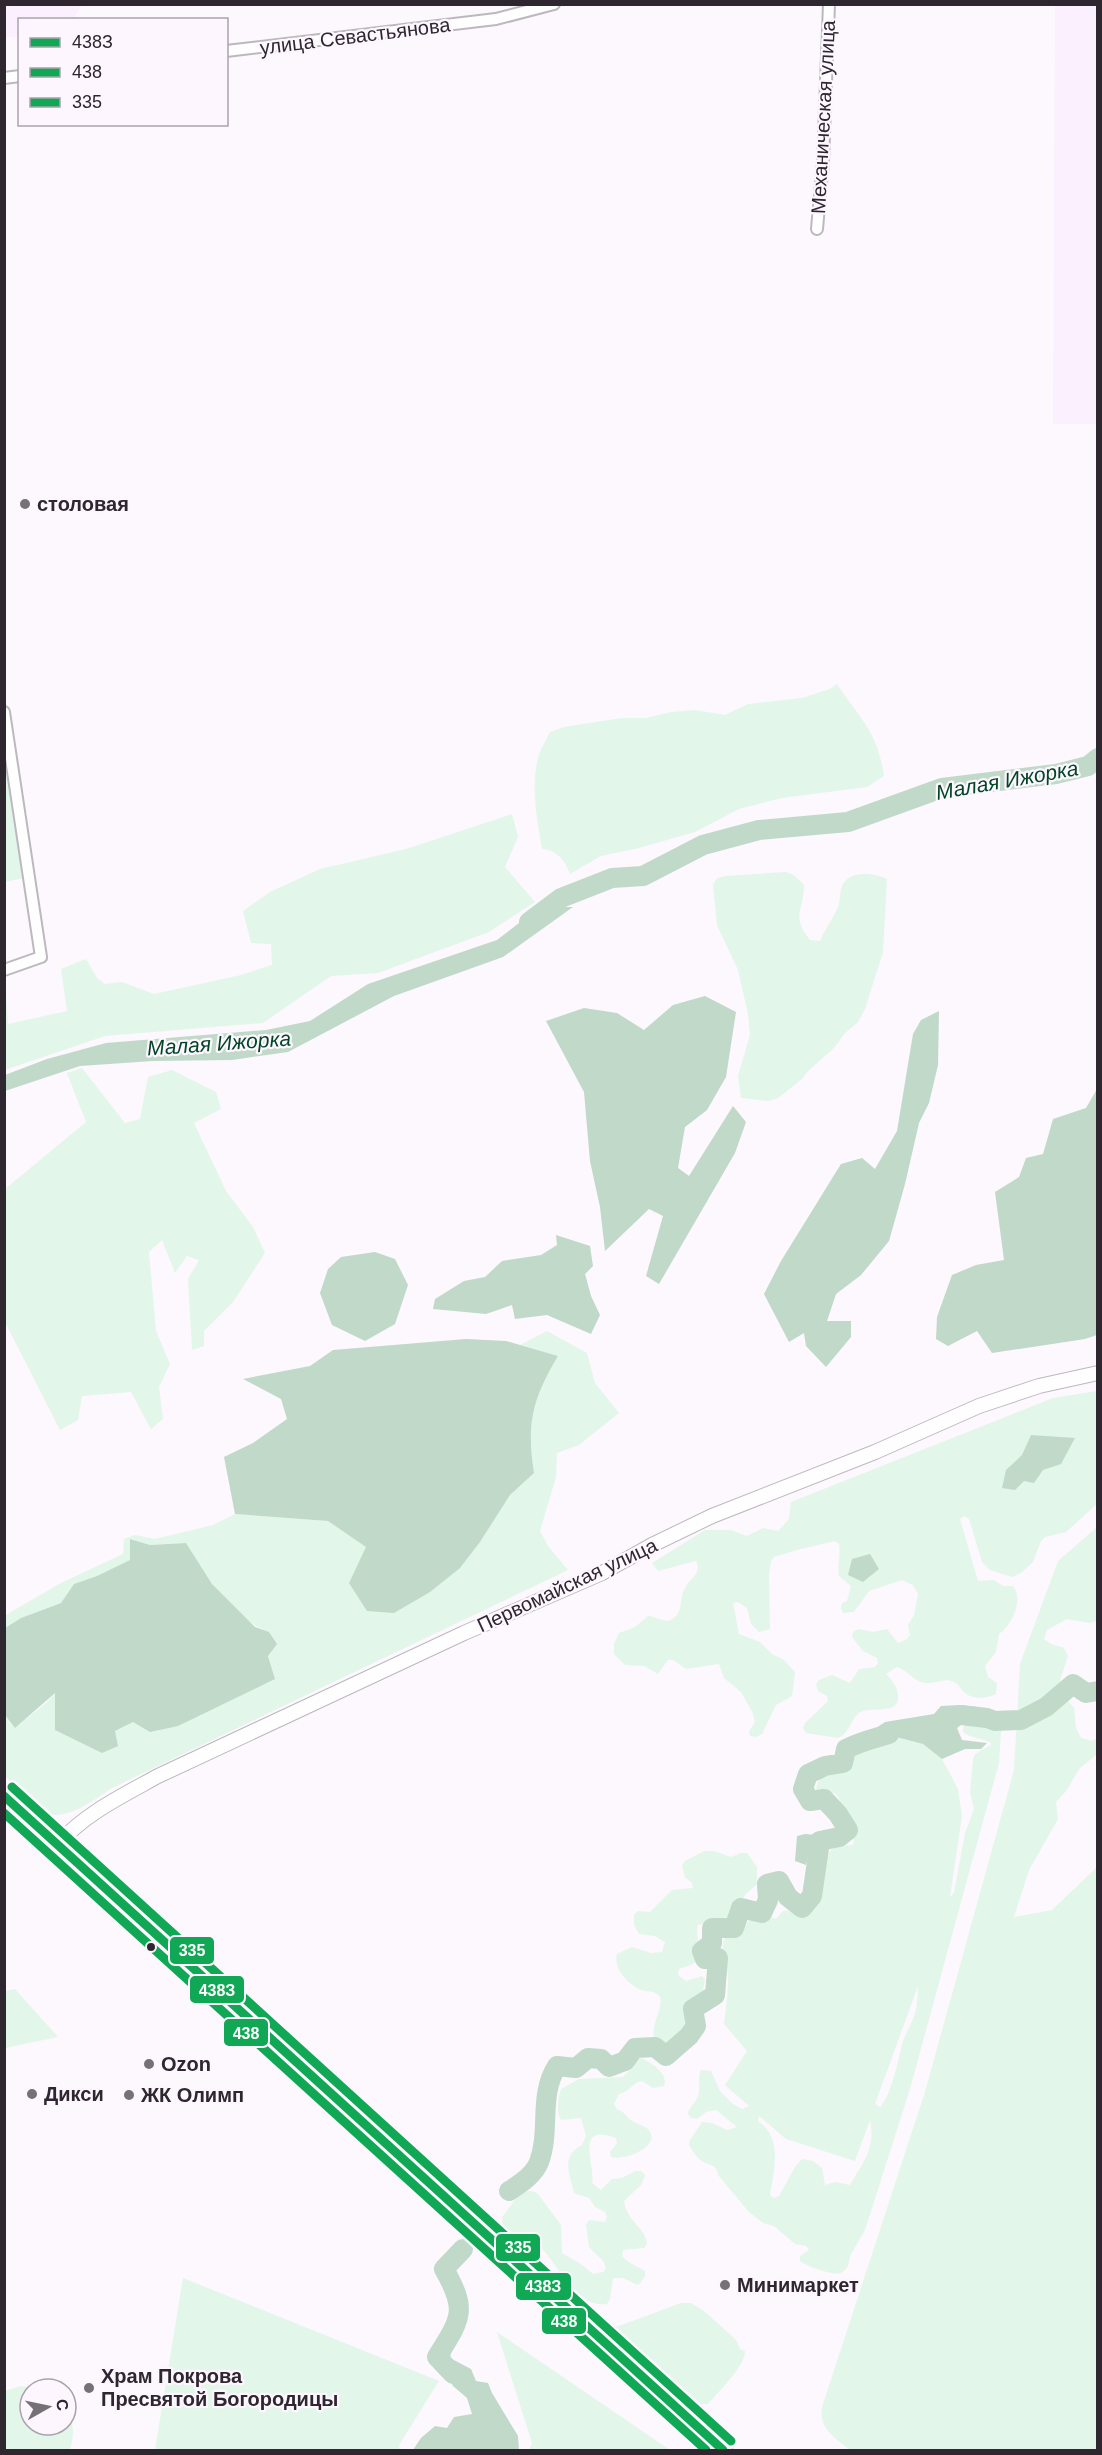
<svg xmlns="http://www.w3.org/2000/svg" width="1102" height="2455" viewBox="0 0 1102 2455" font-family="Helvetica,sans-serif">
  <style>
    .built { fill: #fbf0fe }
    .green { fill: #e3f6ea; fill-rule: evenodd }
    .water { fill: #c0d9c8 }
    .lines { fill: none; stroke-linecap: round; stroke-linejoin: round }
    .river { stroke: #c0d9c8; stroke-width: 20 }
    .minor-casing { stroke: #bdb8be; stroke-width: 14 }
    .tertiary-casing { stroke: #bdb8be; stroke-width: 16 }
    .primary-casing { stroke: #d9d6d9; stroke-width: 21 }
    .minor { stroke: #fffeff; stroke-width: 10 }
    .tertiary { stroke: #fffeff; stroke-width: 14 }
    .primary { stroke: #f8f4f9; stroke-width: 18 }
    .bus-1-casing { stroke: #fdf6ff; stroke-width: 14 }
    .bus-2-casing { stroke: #fdf6ff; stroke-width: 14 }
    .bus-3-casing { stroke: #fdf6ff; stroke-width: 14 }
    .bus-1 { stroke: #10a855; stroke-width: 9 }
    .bus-2 { stroke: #10a855; stroke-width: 9 }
    .bus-3 { stroke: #10a855; stroke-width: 9 }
    .poi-dot { fill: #767077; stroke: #fdf6ff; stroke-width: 2 }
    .bus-dot { fill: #2e272f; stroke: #fdf6ff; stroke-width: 2 }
    .labels { text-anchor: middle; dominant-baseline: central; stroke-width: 4.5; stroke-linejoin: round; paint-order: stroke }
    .street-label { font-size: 20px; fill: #2e272f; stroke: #fdf6ff }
    .poi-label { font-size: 20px; font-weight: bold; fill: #2e272f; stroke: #fdf6ff; text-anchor: start }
    .water-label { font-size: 21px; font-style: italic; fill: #024625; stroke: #fdf6ff }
    .line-badge { stroke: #fdf6ff; stroke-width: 2 }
    .badge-label { font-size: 16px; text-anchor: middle; font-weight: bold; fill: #fff }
  </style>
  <rect width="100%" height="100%" fill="#fcf8fd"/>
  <!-- built -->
  <g class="built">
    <polygon points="4,5 5,4 82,5 73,19 20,20 19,36 5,38"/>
    <polygon points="1055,5 1097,5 1097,424 1053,424"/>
  </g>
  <!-- green -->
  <g class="green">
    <path d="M837 684C861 721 877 730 884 776L867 787 782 798 739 809 695 832 639 848 601 856 570 874C565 860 557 850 542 849 537 818 530 785 539 754 542 746 547 739 550 732L564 727 622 718H646L671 712 695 710 725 715 748 704 802 698 830 689Z"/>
    <polygon points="4,747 24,878 5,882 4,882"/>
    <polygon points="512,814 518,837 505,867 535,902 489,932 378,973 331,976 263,1023 105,1036 5,1070 5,980 8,1024 67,1011 61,969 86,959 97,978 105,984 122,982 154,994 241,975 272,965 271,944 251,943 243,911 270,892 320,869 406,849"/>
    <path d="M786 872 794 875 804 885C804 912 790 914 810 940L820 941C825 929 833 919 838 907 841 900 839 892 843 884 851 870 875 873 887 879L883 952 865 1009 858 1022 845 1033 834 1048 808 1071 802 1079 778 1098 768 1101 741 1098 738 1076 750 1035 748 1014 738 970 717 925 713 885 717 878 726 876Z"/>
    <polygon points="82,1068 125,1123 140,1119 148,1077 172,1070 216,1092 221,1109 194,1123 226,1191 253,1227 265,1253 233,1302 204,1331 204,1346 192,1350 188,1279 199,1260 187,1256 175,1273 162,1240 149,1252 156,1331 170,1364 159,1387 163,1419 151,1429 131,1392 82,1396 78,1420 60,1430 5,1322 5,1189 86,1122 67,1073"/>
    <path d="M547 1331 587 1353 595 1383 619 1413 579 1445 557 1453 556 1477 540 1531 548 1546 568 1570 112 1788C94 1800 65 1823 42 1812 34 1808 13 1784 5 1776V1715L15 1728 46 1703 56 1692 82 1741 102 1753 115 1731 133 1722 275 1679 268 1655 269 1632C235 1620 203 1574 186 1543L150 1545 131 1539 130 1560 97 1576 74 1584 61 1603 21 1618 5 1628 4 1616 61 1583 123 1554 124 1539 135 1535 155 1539 213 1525 235 1514 328 1521 367 1547 349 1583 460 1568 480 1542 510 1495 534 1473C526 1423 533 1398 558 1356L520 1345Z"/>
    <path d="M1097 1391V1504L1066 1532 1045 1537 1041 1541 1033 1562 1021 1573 1012 1577 990 1570 982 1562 969 1519 964 1516 960 1519 978 1581 994 1580 1003 1586H1013C1024 1600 1012 1625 999 1634L996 1652 985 1666 988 1677 997 1683 996 1694C986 1699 973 1700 964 1692 960 1689 959 1684 954 1682 945 1677 936 1684 926 1683 914 1682 909 1671 897 1667L886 1674C892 1680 897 1686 898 1695 900 1717 870 1705 859 1713 850 1720 850 1733 838 1738L806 1733 803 1728 805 1723 828 1701 827 1696 818 1691 816 1684 819 1680 832 1675 850 1683 859 1669 875 1667 878 1663 877 1658 863 1651 852 1637 853 1632 858 1629 873 1632 887 1629 898 1643 907 1639 910 1635 908 1625 914 1615 918 1594 913 1585 902 1580 869 1591 854 1612 843 1613 841 1608 842 1603 847 1601 851 1586 839 1576C837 1565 841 1555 839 1544L835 1541 797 1550 774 1557 771 1561 769 1575 770 1629 759 1632 751 1624 747 1608 738 1602 733 1603 739 1634 760 1642 772 1654 784 1660 795 1672 792 1696 776 1705 762 1734 756 1737 750 1736 749 1731 755 1722 752 1711 741 1692 724 1678 719 1664 686 1669 673 1660H668L658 1674 644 1666 625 1665 614 1654V1644L619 1633 635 1627 648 1616C655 1616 664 1623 671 1620 684 1613 679 1600 684 1590 688 1579 703 1575 696 1561L658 1571 652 1563 705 1530H731L747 1536 763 1528 778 1531 789 1519 791 1502 1053 1398Z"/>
    <path d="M1097 1527V1621L1089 1623 1067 1619 1047 1630 1044 1639 1053 1645 1063 1647 1068 1656 1061 1677 1059 1691 1074 1708 1076 1728 1081 1738 1092 1741 1097 1738V1754L1079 1769 1067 1790 1056 1802 1058 1819 1029 1870 1014 1917 1052 1910 1097 1867V2450H850C835 2438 818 2428 822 2407L925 2092 1014 1770 1020 1664 1058 1561Z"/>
    <path d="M989 1723 1000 1726 1001 1731 999 1763 910 2089 865 2230 850 2256 848 2266C846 2269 844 2271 841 2273 834 2276 806 2266 800 2261V2256L809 2250 806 2246 795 2244 774 2226 763 2223 749 2212 718 2175C716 2162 707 2166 699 2159 695 2155 692 2150 689 2145L690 2140 702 2122 712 2123 727 2130 737 2127 716 2110 706 2112 697 2119 691 2118 688 2114C689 2106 696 2103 698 2096 701 2087 697 2078 701 2070L711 2071 720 2091 733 2104 742 2109 749 2106 725 2085 747 2051 724 2024C726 2006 730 1986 727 1967 725 1957 721 1948 724 1939L743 1930 749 1920 771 1917 776 1919 783 1911 804 1910 819 1900C819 1889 821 1882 823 1872 828 1849 830 1846 853 1845L854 1839 838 1796 834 1793H818L816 1788 820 1777 846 1768 852 1753 883 1743 891 1736 923 1744 942 1759 958 1789 962 1816 950 1897 954 1893 965 1833 974 1809 970 1793 973 1759 975 1754 992 1744C982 1737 971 1739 963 1732V1727L967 1724ZM918 1986C918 1996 917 2010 913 2019 910 2027 904 2036 902 2045 898 2061 891 2096 880 2107L875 2104ZM759 2116 786 2139 855 2161 870 2120C876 2149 863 2162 850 2185L835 2182 825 2185 822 2168 813 2161 802 2159 795 2167 779 2196 774 2198 770 2195C774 2170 783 2138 758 2121Z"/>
    <path d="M704 1851H714L731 1857 741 1853H747L757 1867V1884L745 1895 728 1917 698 1925C694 1936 705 1957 693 1964 689 1966 684 1967 679 1969L678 1975 686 1981 702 1976 705 1980 702 1996 687 2003 689 2029 668 2046H663L654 2039C651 2022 663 2011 660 1997 654 1989 647 1993 639 1989 627 1983 613 1968 617 1954L632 1947 651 1953 662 1952 665 1942 655 1936 639 1934 634 1925V1915L638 1911 650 1912 672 1890 693 1888 692 1883 685 1877 682 1866 685 1861Z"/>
    <polygon points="15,1989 58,2037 5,2048 5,1991"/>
    <path d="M641 2058C652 2063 669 2074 664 2086L653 2088 642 2081C632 2083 628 2093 619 2094L614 2104 617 2109C624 2111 626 2117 632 2121 638 2125 649 2126 651 2134 656 2149 622 2161 611 2157L610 2152 617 2143 616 2138C573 2122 596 2166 592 2183L601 2190 612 2179 622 2178 635 2171H641L645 2175 641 2185 624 2201C627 2222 646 2228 647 2244L644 2248 623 2250 622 2256 630 2263 645 2271V2277L638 2285 623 2278H613L610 2299 607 2304C571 2308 559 2261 536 2243 531 2239 524 2239 518 2237 513 2235 508 2230 503 2227L502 2217C512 2206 521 2183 538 2194L561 2225 562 2253 581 2264 593 2274 603 2272 606 2268 604 2262 589 2247 586 2225 589 2220 605 2222 607 2217 605 2212 595 2207 589 2198 574 2193C569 2172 561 2156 582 2145L586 2136 581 2118 561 2120C556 2112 558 2098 561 2089L579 2079 623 2077Z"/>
    <polygon points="183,2278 439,2381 399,2445 400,2450 155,2450"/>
    <path d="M681 2303H691L704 2311 736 2340 740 2349 745 2351C745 2366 718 2392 708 2404H699L692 2408 609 2333 610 2327 619 2326Z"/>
    <polygon points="497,2332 670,2450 529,2450 532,2443"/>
    <path d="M20 2386 39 2389H30V2425H66V2410C75 2422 74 2437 70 2450H5V2391Z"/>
  </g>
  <!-- water -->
  <g class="water">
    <polygon points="540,907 573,907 503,957 394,996 288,1052 232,1060 153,1061 80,1066 5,1091 5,1075 47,1059 106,1043 266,1030 310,1021 368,984 497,940"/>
    <polygon points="705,996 736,1012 726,1077 707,1110 685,1127 678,1168 689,1176 733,1106 746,1122 735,1153 659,1284 646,1276 663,1216 649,1209 605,1251 600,1207 590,1161 584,1092 546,1021 584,1008 617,1013 644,1030 673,1005"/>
    <polygon points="939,1011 938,1065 929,1103 919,1123 905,1184 889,1241 861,1275 836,1294 827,1321 851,1321 851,1337 826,1367 806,1346 804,1333 789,1342 764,1294 781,1261 841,1164 862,1158 875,1169 897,1131 913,1034 921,1020"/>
    <polygon points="1097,1089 1097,1335 1085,1339 992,1353 977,1331 948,1346 936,1339 937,1317 952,1275 976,1265 1004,1260 995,1192 1019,1177 1026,1158 1043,1154 1053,1119 1086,1108"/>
    <polygon points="556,1235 590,1246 593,1266 585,1274 591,1296 600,1315 591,1334 547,1315 515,1319 512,1305 486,1314 433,1309 435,1299 464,1281 485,1277 502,1261 541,1255 557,1245"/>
    <polygon points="375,1252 395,1259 408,1285 395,1324 365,1341 332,1325 320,1293 328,1269 341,1257"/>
    <path d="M466 1339 506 1341 558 1356C533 1398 526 1423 534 1473L510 1495 480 1542 460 1568 430 1592 394 1613 367 1611 349 1583 366 1547 328 1521 235 1514 224 1457 253 1443 287 1419 281 1399 243 1379 310 1366 333 1350Z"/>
    <polygon points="1031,1435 1075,1438 1061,1464 1043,1470 1034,1483 1024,1481 1015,1490 1002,1488 1006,1470 1022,1455"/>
    <polygon points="130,1539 150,1545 186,1543 212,1584 255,1627 269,1632 277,1644 268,1656 275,1679 178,1726 150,1732 133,1722 115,1731 118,1746 102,1753 55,1730 55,1693 15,1728 5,1715 5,1628 21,1618 61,1603 74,1584 97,1576 130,1560"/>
    <polygon points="870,1554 879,1569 863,1582 848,1575 852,1559"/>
    <polygon points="960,1705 977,1707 988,1713 985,1721 966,1721 957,1728 962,1740 987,1743 981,1749 965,1749 942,1759 923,1744 892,1736 883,1743 865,1747 863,1737 885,1722 934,1714 941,1706"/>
    <polygon points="805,1834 839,1837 824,1844 822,1858 809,1853 806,1865 795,1861 797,1836"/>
    <polygon points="458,2322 450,2358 471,2369 476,2381 488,2383 492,2393 518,2436 519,2450 413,2450 421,2438 435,2426 447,2428 454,2417 472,2414 467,2398 453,2386 437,2357"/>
  </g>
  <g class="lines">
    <!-- river -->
    <g class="river">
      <polyline points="529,922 561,898 612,878 643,876 703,845 759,830 848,822 942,788 1056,774 1088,766 1098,758"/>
      <polyline points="961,1715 987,1718 995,1721 1021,1720 1046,1707 1073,1684 1086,1693 1098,1691"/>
      <path d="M509 2191C520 2184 534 2175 539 2162 551 2130 538 2096 557 2066L576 2068 588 2058 601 2059 609 2067 625 2061 635 2048 655 2047 666 2056 689 2036 696 2026 693 2009 715 1995 718 1958 705 1959 702 1951 712 1943V1928H734L741 1908 762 1913 768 1900 767 1884 779 1881 788 1897 802 1908 812 1896 820 1841 839 1837 848 1830 838 1814 824 1799 810 1801 803 1789 808 1774 825 1766 843 1763 846 1749C862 1741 873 1739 889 1734"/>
      <path d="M453 2374 437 2357C461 2318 468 2311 444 2269L463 2249"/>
    </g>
    <!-- minor casing -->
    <g class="minor-casing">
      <g id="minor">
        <polyline points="226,51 496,19 554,4"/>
        <polyline points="4,78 20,76"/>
        <polyline points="817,229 823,161 829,4"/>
        <polyline points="4,712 41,957 4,970"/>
      </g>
    </g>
    <!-- tertiary casing -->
    <g class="tertiary-casing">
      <path id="tertiary" d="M59 1843C86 1813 122 1796 158 1776L464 1633 602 1573 652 1545 712 1516 875 1452 979 1406 1039 1386 1098 1373"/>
    </g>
    <!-- primary casing -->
    <g class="primary-casing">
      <polyline id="primary" points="4,1796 723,2450"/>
    </g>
    <!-- minor -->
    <use href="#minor" class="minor"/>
    <!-- tertiary -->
    <use href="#tertiary" class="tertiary"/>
    <!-- primary -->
    <use href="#primary" class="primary"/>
    <!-- bus-1 casing -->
    <g class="bus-1-casing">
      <polyline id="bus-1" points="4,1796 723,2450"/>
    </g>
    <!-- bus-2 casing -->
    <g class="bus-2-casing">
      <polyline id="bus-2" points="4,1813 706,2450"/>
    </g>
    <!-- bus-3 casing -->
    <g class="bus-3-casing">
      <polyline id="bus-3" points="12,1787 731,2441"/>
    </g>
    <!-- bus-1 -->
    <use href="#bus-1" class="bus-1"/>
    <!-- bus-2 -->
    <use href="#bus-2" class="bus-2"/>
    <!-- bus-3 -->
    <use href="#bus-3" class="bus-3"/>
  </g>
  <!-- markers -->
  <g class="poi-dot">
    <circle cx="25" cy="504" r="6"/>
    <circle cx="149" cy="2064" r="6"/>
    <circle cx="32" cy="2094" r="6"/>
    <circle cx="129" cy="2095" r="6"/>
    <circle cx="725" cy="2285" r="6"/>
    <circle cx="89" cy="2388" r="6"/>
  </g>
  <circle class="bus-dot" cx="151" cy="1947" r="5"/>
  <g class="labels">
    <!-- street labels -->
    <g class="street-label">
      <text transform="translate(355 36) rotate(-7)">улица Севастьянова</text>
      <text transform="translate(823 117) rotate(-87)">Механическая улица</text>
      <text transform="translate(567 1585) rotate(-25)">Первомайская улица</text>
    </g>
    <!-- poi labels -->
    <g class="poi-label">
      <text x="37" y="504">столовая</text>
      <text x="161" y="2064">Ozon</text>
      <text x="44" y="2094">Дикси</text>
      <text x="141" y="2095">ЖК Олимп</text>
      <text x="737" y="2285">Минимаркет</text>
      <text x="101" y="2376">Храм Покрова<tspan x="101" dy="23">Пресвятой Богородицы</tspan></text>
    </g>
    <!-- water labels -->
    <g class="water-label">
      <text transform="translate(1007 780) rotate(-10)">Малая Ижорка</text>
      <text transform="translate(219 1043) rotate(-4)">Малая Ижорка</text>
    </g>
  </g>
  <g class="line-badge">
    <rect x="169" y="1936" width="46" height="29" rx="6" fill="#10a855"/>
    <rect x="189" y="1975" width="56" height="29" rx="6" fill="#10a855"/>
    <rect x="223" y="2018" width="46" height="29" rx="6" fill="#10a855"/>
    <rect x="495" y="2233" width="46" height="29" rx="6" fill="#10a855"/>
    <rect x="515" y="2272" width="57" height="29" rx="6" fill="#10a855"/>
    <rect x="541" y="2307" width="46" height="28" rx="6" fill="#10a855"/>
  </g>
  <g class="badge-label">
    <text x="192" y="1956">335</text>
    <text x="217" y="1996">438З</text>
    <text x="246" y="2039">438</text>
    <text x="518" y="2253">335</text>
    <text x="543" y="2292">438З</text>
    <text x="564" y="2327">438</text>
  </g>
  <!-- border -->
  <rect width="1102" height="2455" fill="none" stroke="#2e272f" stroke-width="12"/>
  <!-- legend -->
  <rect x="18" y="18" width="210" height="108" fill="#fdf6ff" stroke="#aaa3ac" stroke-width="1.5"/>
  <rect x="30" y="38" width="30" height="9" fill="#10a855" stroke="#aaa3ac" stroke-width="1.5"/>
  <text x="72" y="48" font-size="18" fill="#2e272f">438З</text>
  <rect x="30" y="68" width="30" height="9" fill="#10a855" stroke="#aaa3ac" stroke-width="1.5"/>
  <text x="72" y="78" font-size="18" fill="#2e272f">438</text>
  <rect x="30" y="98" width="30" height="9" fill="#10a855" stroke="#aaa3ac" stroke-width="1.5"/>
  <text x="72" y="108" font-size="18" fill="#2e272f">335</text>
  <!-- north arrow -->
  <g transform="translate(48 2407) rotate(81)"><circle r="28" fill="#fdf6ff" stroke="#aaa3ac" stroke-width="1.5"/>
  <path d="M0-4.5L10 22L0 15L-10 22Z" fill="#767077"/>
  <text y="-9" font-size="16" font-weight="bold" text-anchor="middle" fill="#2e272f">С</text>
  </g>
</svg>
